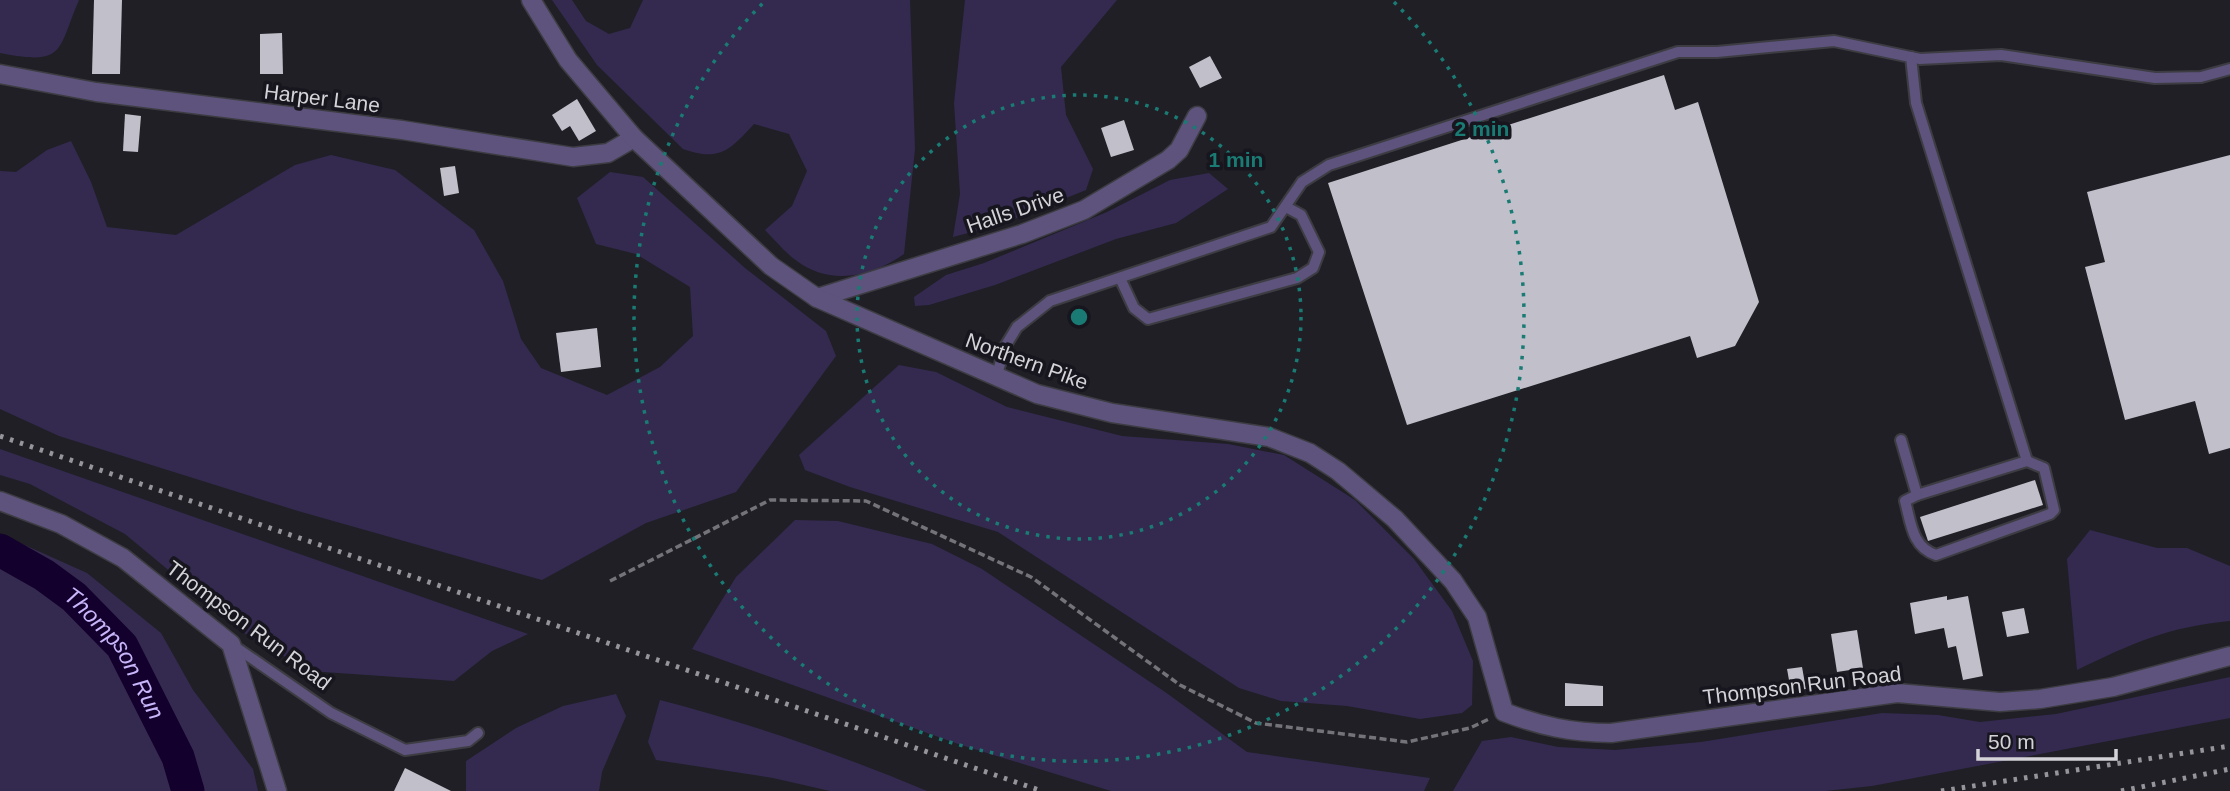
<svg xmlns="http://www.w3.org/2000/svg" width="2230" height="791" viewBox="0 0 2230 791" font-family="Arial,sans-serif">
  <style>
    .green { fill: #342a4f }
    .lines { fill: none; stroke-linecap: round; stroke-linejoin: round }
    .river { stroke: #13002d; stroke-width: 33 }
    .building { fill: #c1bfc9 }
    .service-casing { stroke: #3d3c42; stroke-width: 14 }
    .minor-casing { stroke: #3d3c42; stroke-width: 21 }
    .tertiary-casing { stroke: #3d3c42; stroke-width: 21 }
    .path { stroke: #747379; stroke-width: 3.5; stroke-dasharray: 7 3.5; stroke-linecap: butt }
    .service { stroke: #5d537c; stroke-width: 10 }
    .minor { stroke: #5d537c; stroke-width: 18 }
    .tertiary { stroke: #5d537c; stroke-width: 18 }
    .rail { stroke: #96959b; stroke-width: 5; stroke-dasharray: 3.5 7; stroke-linecap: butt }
    .ring { fill: none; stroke: #197b73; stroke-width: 3.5; stroke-dasharray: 3.5 7 }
    .labels { text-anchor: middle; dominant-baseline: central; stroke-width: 7; stroke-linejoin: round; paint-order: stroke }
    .street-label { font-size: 21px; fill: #d4d3d8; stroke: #17151d }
    .water-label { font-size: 23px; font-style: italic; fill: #c7b6f9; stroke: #17151d }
    .centre { fill: #197b73; stroke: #17151d; stroke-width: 3.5 }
    .ring-label { font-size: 21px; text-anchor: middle; font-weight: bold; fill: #197b73; stroke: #17151d; stroke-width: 7; stroke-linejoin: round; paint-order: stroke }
  </style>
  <rect width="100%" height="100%" fill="#201f26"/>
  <!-- green -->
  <g class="green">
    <path d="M0 0H79C57 51 66 66 0 53Z"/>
    <path d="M552 0H572L586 21 609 34 630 28 643 0H910L915 149 904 254C872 277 830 286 797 261 785 253 775 240 765 230L792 206 807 171 789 134 754 124C730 150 720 162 683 149L597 65Z"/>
    <polygon points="965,0 1117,0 1061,67 1066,115 1093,169 1086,190 1002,224 953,237 960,194 954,103"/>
    <polygon points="71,141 91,182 107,227 176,235 295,165 331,155 395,170 474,230 503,281 521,339 541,368 607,395 660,367 693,336 690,287 636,254 596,244 577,198 610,172 643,177 745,268 826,331 836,356 736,492 646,523 542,580 298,511 59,436 0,409 0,171 16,172 47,150"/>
    <polygon points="1209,173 1228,189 1176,223 1116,239 995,285 929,305 915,306 914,297 946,275 984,263 1107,212 1170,180"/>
    <polygon points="899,365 936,372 1007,407 1122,436 1228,444 1284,455 1355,500 1414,559 1452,611 1473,661 1472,705 1462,713 1420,719 1347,706 1281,701 1239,688 998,532 850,487 805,470 799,455"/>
    <polygon points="0,449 528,634 492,651 454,681 309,671 244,633 125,534 30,484 0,475"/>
    <polygon points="795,520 838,521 932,544 982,569 1168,694 1247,752 1430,778 1424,791 1111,791 961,745 692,649 736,577"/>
    <path d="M2090 530 2157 548H2187L2230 566V621C2167 627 2133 643 2077 670L2067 559Z"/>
    <polygon points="0,534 87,573 161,633 193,690 253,769 258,791 0,791"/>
    <polygon points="2230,677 2230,718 1872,786 1825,791 1453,791 1482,741 1511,737 1558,747 1615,750 1701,742 1882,713 1938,715 1980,722 2056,714"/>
    <polygon points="616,694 626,716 602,772 599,791 466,791 466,761 516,728 563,706"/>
    <path d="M660 700C752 724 839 754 927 791H830L773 778 656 760 648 742Z"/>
  </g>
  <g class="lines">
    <!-- river -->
    <path class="river" id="s1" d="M0 550 44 575 74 597 122 646 178 757 188 791"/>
  </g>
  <!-- building -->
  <g class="building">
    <polygon points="94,0 122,0 120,74 92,74"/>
    <polygon points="282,33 283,74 260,74 260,34"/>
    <polygon points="1210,56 1222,78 1200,88 1189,67"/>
    <polygon points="1664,75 1675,110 1698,102 1759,302 1735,346 1697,358 1690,336 1407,425 1328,183"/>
    <polygon points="577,99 596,131 579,141 570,126 562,131 552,115"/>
    <polygon points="125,114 141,116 138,152 123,151"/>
    <polygon points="1124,120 1134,150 1111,157 1101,128"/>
    <polygon points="2230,155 2230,448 2209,454 2195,401 2125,420 2085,267 2105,262 2087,192"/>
    <polygon points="455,166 459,193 444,196 440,168"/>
    <polygon points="597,328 601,367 561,372 556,333"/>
    <polygon points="2035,480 2043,505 1928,541 1920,517"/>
    <polygon points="1947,596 1947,600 1968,596 1983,676 1963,680 1956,646 1948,648 1944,628 1915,634 1910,603"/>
    <polygon points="2024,608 2029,633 2007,637 2002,612"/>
    <polygon points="1857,630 1863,668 1837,672 1831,634"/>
    <polygon points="1802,667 1806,689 1791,691 1787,669"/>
    <polygon points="1565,683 1603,686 1603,706 1565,706"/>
    <polygon points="405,768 451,791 394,791"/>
  </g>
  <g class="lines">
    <!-- service casing -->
    <g class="service-casing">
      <g id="service">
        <polyline points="1120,278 1134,308 1148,319 1297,278 1313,268 1319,252 1301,215 1286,207"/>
        <polyline points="996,377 1006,345 1017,327 1050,301 1271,227 1302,182 1329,165 1678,52 1717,52 1834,41 1920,59 2001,55 2155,78 2201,77 2230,69"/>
        <polyline points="1901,440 1917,495 2027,461 1916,103 1911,57"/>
        <path d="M1917 495 1905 501C1911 523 1912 547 1936 555L2050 514 2054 510 2044 468 2027 461"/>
        <polyline points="231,644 331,713 405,750 468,741 478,733"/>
      </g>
    </g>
    <!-- minor casing -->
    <g class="minor-casing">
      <g id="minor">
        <polyline points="0,74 96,92 402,130 573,157 608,153 634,138"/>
        <polyline points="817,298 1022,234 1084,210 1168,160 1179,150 1197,116"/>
        <polyline points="0,501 61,524 123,558 231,644 277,791"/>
      </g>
    </g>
    <!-- tertiary casing -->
    <g class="tertiary-casing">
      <path id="tertiary" d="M531 0 568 60 634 138 771 266 817 298 1037 394 1112 413 1269 437 1310 453 1338 471 1395 519 1453 581 1477 617 1504 712C1540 726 1572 733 1611 733L1897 693 2000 702 2040 699 2113 687 2230 656"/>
    </g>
    <!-- path -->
    <polyline class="path" points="610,581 770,500 866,501 1031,577 1180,685 1256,723 1407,742 1470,728 1489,719"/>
    <!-- service -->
    <use href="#service" class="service"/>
    <!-- minor -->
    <use href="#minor" class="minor"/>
    <!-- tertiary -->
    <use href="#tertiary" class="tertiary"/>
    <!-- rail -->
    <g class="rail">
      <polyline points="0,436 1042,791"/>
      <polyline points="1941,791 2230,746"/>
      <polyline points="2121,791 2230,769"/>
    </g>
  </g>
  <!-- distance rings -->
  <g class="ring">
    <circle cx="1079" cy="317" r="222"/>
    <path d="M1394 2A445 445 0 1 1 764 2"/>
  </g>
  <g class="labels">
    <!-- street labels -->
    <g class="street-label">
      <text transform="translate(322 98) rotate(7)">Harper Lane</text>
      <text transform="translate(1015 210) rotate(-19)">Halls Drive</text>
      <text transform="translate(1027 361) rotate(20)">Northern Pike</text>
      <text transform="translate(249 625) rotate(37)">Thompson Run Road</text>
      <text transform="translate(1802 685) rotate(-7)">Thompson Run Road</text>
    </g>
    <!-- water labels -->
    <g class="water-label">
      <text stroke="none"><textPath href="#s1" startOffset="158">Thompson Run</textPath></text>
    </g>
  </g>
  <circle cx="1079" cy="317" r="10" class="centre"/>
  <g class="ring-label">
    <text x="1482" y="136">2 min</text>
    <text x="1236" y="167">1 min</text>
  </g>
  <!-- scale -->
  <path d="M1978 749v10h138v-10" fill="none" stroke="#d4d3d8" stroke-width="3.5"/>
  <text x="1988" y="749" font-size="21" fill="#d4d3d8" stroke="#17151d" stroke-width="5" paint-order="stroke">50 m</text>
</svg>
